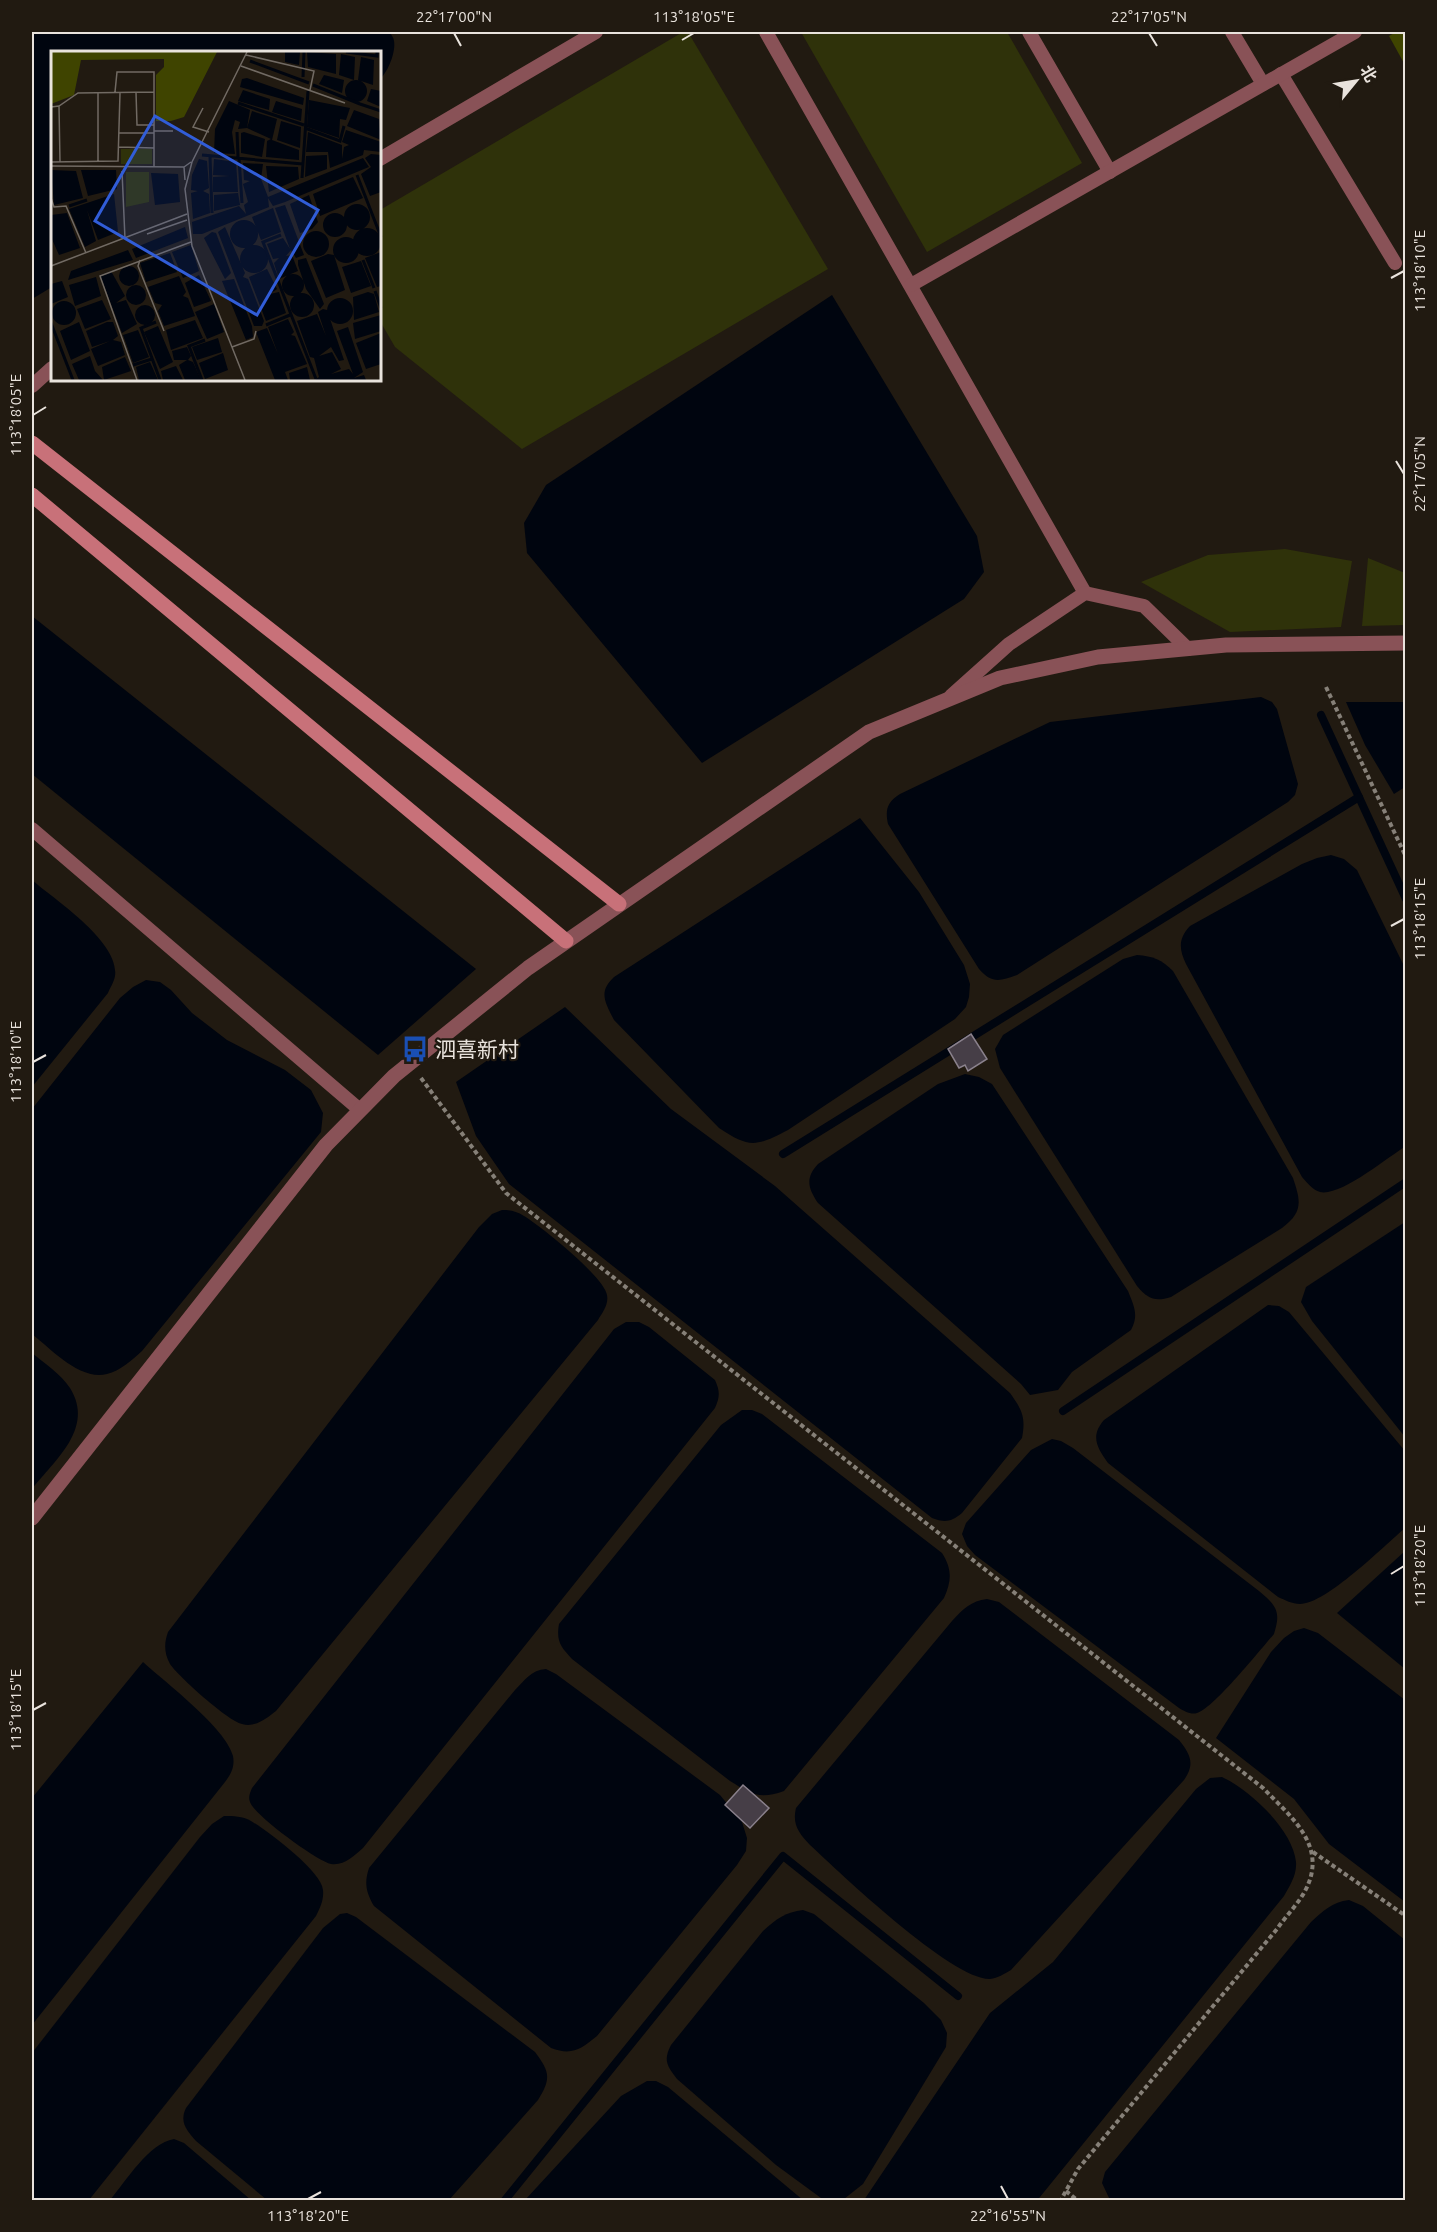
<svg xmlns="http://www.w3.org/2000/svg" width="1437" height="2232" viewBox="0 0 1437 2232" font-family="Ubuntu,'Noto Sans SC',sans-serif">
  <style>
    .green { fill: #2f320a }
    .forest { fill: #3f4400 }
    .water { fill: #00050f }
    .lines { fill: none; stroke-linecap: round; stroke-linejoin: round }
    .stream { stroke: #00050f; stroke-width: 8 }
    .building { fill: #463e47; stroke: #8a818c; stroke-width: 1.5 }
    .path { stroke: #868078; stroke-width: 4; stroke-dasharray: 4.5 3; stroke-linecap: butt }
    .service { stroke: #895257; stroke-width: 14 }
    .tertiary { stroke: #895257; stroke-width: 15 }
    .secondary { stroke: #c87179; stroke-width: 15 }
    .ticks { fill: none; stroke: #e9e3dd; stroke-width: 2 }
    .labels { text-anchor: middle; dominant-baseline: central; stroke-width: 4.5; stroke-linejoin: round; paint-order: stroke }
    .poi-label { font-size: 21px; fill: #e9e3dd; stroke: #211a11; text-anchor: start }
    .inset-river { fill: none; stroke: #00050f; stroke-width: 3 }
    .inset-road { fill: none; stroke: #716a63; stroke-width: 1.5 }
    .view { fill: #315dd8; fill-opacity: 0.15; stroke: #315dd8; stroke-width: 3 }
    .inset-edge { fill: none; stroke: #e9e3dd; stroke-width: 3 }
    .neatline { fill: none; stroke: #e9e3dd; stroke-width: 2 }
    .ticks-label { font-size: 15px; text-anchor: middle; fill: #e9e3dd }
  </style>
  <rect width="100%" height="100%" fill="#211a11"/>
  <!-- green -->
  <g class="green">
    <polygon points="683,32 688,32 828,269 522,449 395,347 380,321 380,210"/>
    <polygon points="801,32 1007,32 1082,163 927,252"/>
    <polygon points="1285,549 1352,561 1341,627 1230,632 1141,582 1208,555"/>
    <polygon points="1368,558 1405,573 1405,625 1362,626"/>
  </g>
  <!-- forest -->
  <polygon class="forest" points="1396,32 1405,32 1405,65 1389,36"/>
  <!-- water -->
  <g class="water">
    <path d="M32 32H390C391 35 394 38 394 41 396 52 388 72 380 79V52H52V287L32 299Z"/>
    <polygon points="832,295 977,536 984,572 964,599 702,763 527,553 524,523 546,485"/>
    <polygon points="32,616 476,969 378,1055 32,774"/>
    <path d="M1261 697 1272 702 1277 709 1298 784 1295 795 1288 802 1017 975C1000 981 992 984 979 969L888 824C885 810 887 802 900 794L1050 722Z"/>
    <polygon points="1346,702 1405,702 1405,787 1394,794 1365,745"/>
    <path d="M860 818 919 892 964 965 970 984 969 997 966 1007 955 1019 788 1130C756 1147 749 1148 719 1128L614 1020C605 1002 598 992 614 977Z"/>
    <path d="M1331 855 1344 859 1357 870 1405 968 1406 1146C1388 1157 1340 1197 1320 1192 1313 1190 1307 1183 1302 1177L1186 964C1179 949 1178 939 1190 926L1302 864 1317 858Z"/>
    <path d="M32 880C55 900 120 942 115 976 114 982 110 988 108 993L32 1087Z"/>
    <path d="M1137 955C1153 956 1162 960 1173 971L1293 1178C1301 1202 1303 1212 1282 1228L1171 1297C1155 1302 1148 1299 1137 1286L1000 1068 995 1049 1003 1035 1123 959Z"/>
    <path d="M146 980 160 982 171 990 192 1013 227 1040 285 1070 311 1090 323 1113 321 1132 142 1351C132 1360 120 1371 107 1374 80 1381 51 1349 32 1334V1109L120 998 133 987Z"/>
    <path d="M565 1007 671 1109 775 1186 1010 1393C1022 1410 1026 1417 1022 1438L962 1513C951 1522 945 1523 932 1518L509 1184 476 1136 456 1082Z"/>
    <path d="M965 1074 979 1077 992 1084 1128 1291C1134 1306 1139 1315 1131 1330L1072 1372 1058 1390 1030 1395 1021 1384 818 1203C808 1188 805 1178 818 1164L938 1084Z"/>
    <path d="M502 1210C510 1210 516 1211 524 1216 541 1226 604 1277 607 1295 609 1305 602 1313 598 1320L276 1711C267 1718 255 1728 242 1724 228 1721 178 1676 170 1664 164 1653 164 1643 168 1632L479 1227 492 1214Z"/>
    <polygon points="1405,1222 1405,1437 1312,1321 1301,1302 1306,1287"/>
    <path d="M1268 1305 1279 1306 1289 1312 1405 1451V1528C1384 1546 1326 1604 1300 1604 1292 1604 1285 1600 1278 1597L1108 1463C1097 1448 1090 1436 1104 1420Z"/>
    <path d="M626 1322H639L649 1327 715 1380C720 1391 720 1397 715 1408L363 1848C354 1856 344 1866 331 1864 317 1861 254 1815 250 1802 248 1797 250 1793 252 1788L614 1329Z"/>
    <path d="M32 1353C44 1363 61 1374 70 1388 95 1428 55 1460 32 1489Z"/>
    <path d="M742 1410H752L762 1414 942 1553C952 1569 952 1580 944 1598L784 1791C759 1800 751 1794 730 1781L572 1659C561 1647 556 1642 559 1624L721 1425Z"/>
    <path d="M1052 1439 1061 1441 1073 1448 1259 1591C1277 1606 1281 1612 1274 1634 1261 1649 1212 1710 1197 1713 1191 1715 1184 1711 1179 1708L975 1555 967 1546 962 1534 966 1523 1031 1450Z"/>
    <polygon points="1405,1551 1405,1669 1337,1613"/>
    <path d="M987 1599 999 1602 1179 1740C1191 1755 1195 1764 1184 1780L1011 1970C1004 1974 998 1978 990 1979 952 1980 840 1873 810 1845 799 1833 792 1825 796 1808L952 1621C963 1609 971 1601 987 1599Z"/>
    <polygon points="1304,1628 1318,1633 1405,1700 1405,1902 1329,1844 1294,1799 1216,1738 1271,1652 1284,1638 1294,1631"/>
    <path d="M143 1662C166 1683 226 1728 233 1756 235 1767 231 1774 225 1782L32 2025V1798Z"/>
    <path d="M546 1669 556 1674 720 1795 742 1822 747 1838 746 1851 737 1865 597 2036C581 2049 572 2056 551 2048L374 1906C366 1892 364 1883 369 1868L515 1690C525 1680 531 1670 546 1669Z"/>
    <path d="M1222 1777C1250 1790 1293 1830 1296 1862 1297 1875 1290 1885 1284 1896L1040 2197 1037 2200H864L990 2013 1053 1962 1196 1789 1210 1778Z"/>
    <path d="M224 1816C234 1816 242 1816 251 1821 268 1831 321 1871 323 1890 324 1900 320 1908 316 1916L89 2200H32V2053L200 1837 212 1824Z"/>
    <path d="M1349 1900 1363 1906 1405 1940V2200H1110L1102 2183 1105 2172 1311 1922C1323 1911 1332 1902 1349 1900Z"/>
    <path d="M803 1910 814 1914 924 2003 941 2020 947 2033 946 2047 863 2184 844 2199 831 2200 821 2198 776 2165 677 2079C667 2066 663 2060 671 2045L763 1931C776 1919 786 1912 803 1910Z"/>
    <path d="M347 1913 356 1917 535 2052C549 2071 552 2078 538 2100L449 2200H267L196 2141C187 2131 179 2122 186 2108L323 1928 340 1914Z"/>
    <polygon points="647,2081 656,2081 668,2087 803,2200 525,2200 621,2096"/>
    <path d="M174 2139 184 2143 251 2200H110C126 2181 149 2143 174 2139Z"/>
  </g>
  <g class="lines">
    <!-- stream -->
    <g class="stream">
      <polyline points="1321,715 1406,899"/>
      <polyline points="783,1154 1359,797"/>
      <polyline points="1063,1411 1406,1182"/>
      <polyline points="505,2200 783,1856 958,1996"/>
    </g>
  </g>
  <!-- building -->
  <g class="building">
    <polygon points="971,1034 987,1059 968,1071 965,1065 959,1068 948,1049"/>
    <polygon points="743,1785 769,1808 750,1828 725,1805"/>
  </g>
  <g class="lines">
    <!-- path -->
    <g class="path">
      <polyline points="1326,687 1406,857"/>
      <path d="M421 1078 506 1193 1263 1788C1291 1817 1329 1846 1305 1891 1298 1904 1286 1916 1277 1929L1078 2169 1061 2200"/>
      <polyline points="1313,1852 1406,1916"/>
      <polyline points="1066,2191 1077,2200"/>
    </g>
    <!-- service -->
    <g class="service">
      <polyline points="766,32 1085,593"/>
      <polyline points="1029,32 1110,172"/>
      <polyline points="1232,32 1263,84"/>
      <polyline points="1281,74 1395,263"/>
      <polyline points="380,159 596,32"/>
      <polyline points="911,285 1355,32"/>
      <polyline points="32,386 52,368"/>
      <polyline points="951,696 1009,644 1085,593 1144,606 1188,649"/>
      <polyline points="32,829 360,1110"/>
    </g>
    <!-- tertiary -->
    <polyline class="tertiary" points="32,1518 326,1145 394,1076 528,968 869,732 1000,678 1098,657 1226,645 1406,643"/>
    <!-- secondary -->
    <g class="secondary">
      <polyline points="32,443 619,904"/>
      <polyline points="32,495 566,941"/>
    </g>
  </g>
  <!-- ticks -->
  <path class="ticks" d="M454 33 461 46M1149 33 1157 46M682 40 694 33M1391 278 1404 271M33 415 46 407M1396 461 1404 474M1391 926 1404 919M33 1062 46 1055M1391 1574 1404 1566M33 1710 46 1703M1001 2186 1008 2199M308 2199 321 2192"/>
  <!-- icons -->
  <defs>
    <g id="bus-bare" transform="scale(2.07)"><path d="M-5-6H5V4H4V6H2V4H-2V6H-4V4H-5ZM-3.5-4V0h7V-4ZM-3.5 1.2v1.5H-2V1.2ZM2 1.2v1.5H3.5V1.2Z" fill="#1a4fb4" stroke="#211a11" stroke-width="2.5" paint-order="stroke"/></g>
  </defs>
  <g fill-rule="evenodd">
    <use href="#bus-bare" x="415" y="1049"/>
  </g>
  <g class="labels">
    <!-- poi labels -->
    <g class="poi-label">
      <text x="435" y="1049">泗喜新村</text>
    </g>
  </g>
  <!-- overview -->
  <g transform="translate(51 51)">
    <rect width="330" height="330" fill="#211a11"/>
    <path d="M70 98H101V113H70ZM75 121H98V151L75 156Z" fill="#2f320a"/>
    <path d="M0 1H166L133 66 120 70H105V24L113 16V8L30 9 23 44 0 53Z" fill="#3f4400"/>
    <path d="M234 1H249L248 14 234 11ZM256 1 285 3V23L257 16ZM290 3 304 6 303 29 288 24ZM310 6 323 9 322 34 307 29ZM273 24 293 29 291 42 268 33ZM196 27 253 47 252 54 189 36 191 28ZM294 40a11 11 0 1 1 22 0a11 11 0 1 1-22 0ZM320 38 330 40V56L316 50ZM192 39 219 48 218 59 187 50ZM258 49 299 57 295 69 289 68 288 87 256 76ZM178 50 199 59 196 77 201 60 226 68 221 89 248 99V109L215 106 216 90 220 88 196 77 187 78 189 71 184 69 181 81 184 103 163 102 164 78ZM225 50 251 58 250 70 221 61ZM303 59 328 68 330 89 296 75ZM230 70 250 76 249 97 226 89ZM295 79 330 91V101L313 99 312 104 279 117 277 101H255L257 81 291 94V108L293 96 298 94 291 91ZM193 81 214 88 211 106 190 102V82ZM320 103 330 104V141L319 145 310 123 320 116 314 107ZM276 104V118L254 126 255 105ZM312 107 318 116 313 118 234 151 222 155 217 147 218 156 151 183H142L141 171 188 155 195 163 193 154 197 151 192 133 199 130 193 129 192 112 212 113 210 128 217 146ZM148 108 156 110 158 137 152 140 158 143 159 162 142 168 140 142 147 140 140 139 141 124ZM163 108 185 111 187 141H162V126L179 125 162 124ZM215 115 247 116 248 128 218 141ZM0 119 25 120 32 147 3 154ZM30 119H65L66 138 37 145ZM100 122 127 123 129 151 104 154ZM302 126 312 147 269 165 262 143ZM187 142 189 154 163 160V144ZM63 143 67 181 47 189 36 159 45 190 34 196 18 158ZM258 144 267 171 261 178 249 182 239 153ZM293 166a13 13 0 1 1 26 0a13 13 0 1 1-26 0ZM234 154 253 204 245 207 240 199 235 205 241 204 247 220 228 228 223 212 228 207 222 208 216 193 232 187 239 198 224 157ZM222 157 230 181 210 189 201 166ZM272 174a12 12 0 1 1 24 0a12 12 0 1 1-24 0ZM16 162 29 197 8 204 0 186V164ZM179 183a14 14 0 1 1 28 0a14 14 0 1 1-28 0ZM134 176 137 187 85 207 81 198ZM174 176 194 222 192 226 197 228 213 270 211 275H203L167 181ZM302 191a14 14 0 1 1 28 0a14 14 0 1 1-28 0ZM252 193a13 13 0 1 1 26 0a13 13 0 1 1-26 0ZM161 181 165 182 180 222 174 228 153 187ZM282 199a13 13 0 1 1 26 0a13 13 0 1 1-26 0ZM140 194 148 220 132 227 121 201ZM189 208a14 14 0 1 1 28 0a14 14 0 1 1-28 0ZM77 199 82 209 17 229 20 220ZM330 201V235L326 236 314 207ZM119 202 126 221 95 231 89 212ZM277 203 283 204 294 239 275 247 260 210ZM255 207 273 253 269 258 255 238 247 214V209ZM310 210 320 235 300 242 291 216ZM68 225a10 10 0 1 1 20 0a10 10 0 1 1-20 0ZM216 218 226 238 219 243 228 241 235 262 215 270 198 226ZM60 220 74 245 65 252 75 249 86 273 71 282 49 224ZM231 234a11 11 0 1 1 22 0a11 11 0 1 1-22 0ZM148 224 160 250 143 256 134 232ZM128 225 135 241 132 245 137 247 144 265 113 275 107 260 111 254 104 252 97 236ZM45 226 50 245 24 255 18 234ZM183 228 201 275 202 286 195 289 171 230ZM11 230 17 246 0 253V233ZM75 244a10 10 0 1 1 20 0a10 10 0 1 1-20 0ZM317 241 323 243 328 261 303 269 302 246ZM239 254a12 12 0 1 1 24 0a12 12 0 1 1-24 0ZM276 260a13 13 0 1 1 26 0a13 13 0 1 1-26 0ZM51 249 60 268 34 278 26 258ZM1 262a12 12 0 1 1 24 0a12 12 0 1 1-24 0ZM163 253 173 281 156 288 144 261ZM84 264a10 10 0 1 1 20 0a10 10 0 1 1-20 0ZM272 258 276 259 293 309 288 310 280 296 268 305 281 301 290 318 280 323 298 318 302 323 286 280 297 276 312 321 303 327 313 324 315 329H264L268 326 263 307 259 306 246 270 266 263 275 285 267 261ZM330 264V280L304 288 302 272ZM237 268 243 281 240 284 244 285 256 313 234 321 237 329H224L205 281 216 277 227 303 217 276ZM144 269 152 287 120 299 115 279ZM28 271 39 300 20 309 9 280ZM56 271H62L67 285 62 289 70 291 74 304 47 315 40 298 59 290 41 296 35 280ZM107 275 122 311 109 318 93 281ZM87 279 98 306 82 312 72 284ZM330 282V313L315 318 305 292ZM167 287 171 301 146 309 141 296ZM136 296 140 305 137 309 142 311 150 329H134L128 314 136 309H123L121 300ZM172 302 177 319 154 328 148 312ZM39 305 44 320 52 329H28L21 313ZM74 306 80 320 53 329 51 316ZM99 311 107 329H88L85 316ZM125 315 132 329H112L110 320ZM256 316 259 329H239L238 322Z" fill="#00050f"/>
    <path class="inset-river" d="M295 1 326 5V1M199 10 258 32M252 26 253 1M262 34 309 53M187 52 253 74M309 53 330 60M254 77 289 90 293 75M186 81 187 106M151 104 252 113M159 106 161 162M188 108 191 152M306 124 330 186M251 127 257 40M18 155 36 149M230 184 212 191 265 328M312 209 323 237M324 240 330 257M105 271 90 277 109 329M0 272 22 329M215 274 239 264M82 314 101 308M151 329 138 295 154 289"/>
    <path class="inset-road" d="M195 4 263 20 259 39M190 15 294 52M47 41V111M64 41 66 21H103V116M85 41 86 74H103M8 55 9 111M0 56 8 55 27 42 103 41M152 57 142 76 158 81M103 80H122M68 82H103M68 96 103 97M0 111 67 110 69 42M0 115 133 116M71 120 74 188M134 129 133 116 140 111M0 147 3 156 15 155 35 202M96 183 136 169M89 209 87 215 113 280M0 215 136 163M181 296 203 288 205 280M86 329 49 225 140 191M194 329 141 195 134 138 141 111 196 1"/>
    <path class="view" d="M104 65 267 159 206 264 44 170Z"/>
    <rect width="330" height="330" class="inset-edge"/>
  </g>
  <!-- border -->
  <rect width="1437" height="2232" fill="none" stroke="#211a11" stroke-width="66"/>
  <!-- north arrow -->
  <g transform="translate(1356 81) rotate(60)" stroke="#211a11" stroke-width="4.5" paint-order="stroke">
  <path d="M0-4.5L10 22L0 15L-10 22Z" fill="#e9e3dd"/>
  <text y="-9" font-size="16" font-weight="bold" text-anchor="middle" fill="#e9e3dd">北</text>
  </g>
  <rect x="33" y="33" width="1371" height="2166" class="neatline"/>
  <g class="ticks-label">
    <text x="454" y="22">22°17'00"N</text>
    <text x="694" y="22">113°18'05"E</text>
    <text x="1149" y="22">22°17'05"N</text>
    <text transform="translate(1420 271) rotate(-90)" y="5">113°18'10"E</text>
    <text transform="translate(16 415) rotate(-90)" y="5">113°18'05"E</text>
    <text transform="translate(1420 474) rotate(-90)" y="5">22°17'05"N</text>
    <text transform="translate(1420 919) rotate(-90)" y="5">113°18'15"E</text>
    <text transform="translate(16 1062) rotate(-90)" y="5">113°18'10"E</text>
    <text transform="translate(1420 1566) rotate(-90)" y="5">113°18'20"E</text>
    <text transform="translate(16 1710) rotate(-90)" y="5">113°18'15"E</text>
    <text x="308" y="2221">113°18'20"E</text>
    <text x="1008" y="2221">22°16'55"N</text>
  </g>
</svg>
